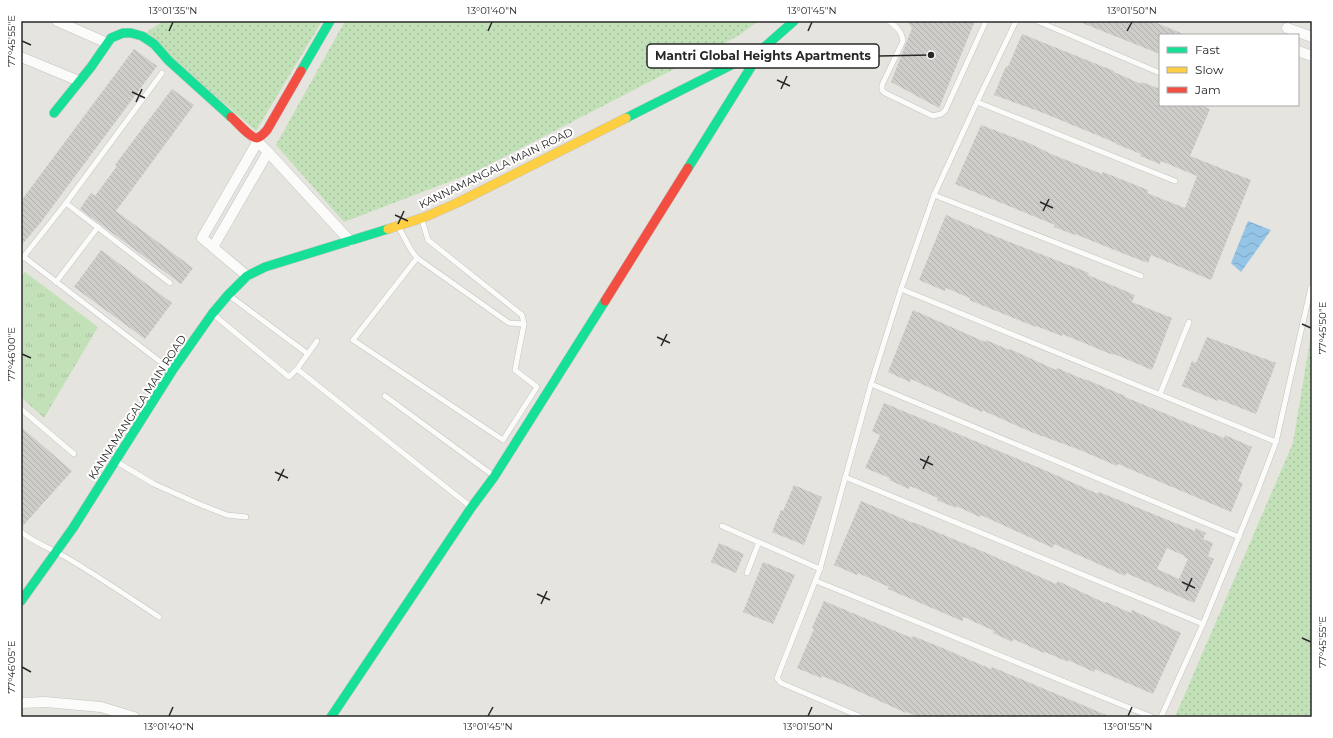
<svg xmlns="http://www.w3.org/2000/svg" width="1333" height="738" viewBox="0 0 1333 738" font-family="Montserrat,sans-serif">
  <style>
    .grass { fill: url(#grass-dots) }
    .park { fill: url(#park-tufts) }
    .water { fill: url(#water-waves) }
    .building { fill: url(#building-back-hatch); fill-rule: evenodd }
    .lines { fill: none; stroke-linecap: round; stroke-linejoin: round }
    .lane-casing { stroke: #c4c3c3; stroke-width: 6 }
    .street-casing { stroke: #c4c3c3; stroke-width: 11 }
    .fast-casing { stroke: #c4c3c3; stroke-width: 10 }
    .slow-casing { stroke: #c4c3c3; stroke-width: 10 }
    .jam-casing { stroke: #c4c3c3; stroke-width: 10 }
    .lane { stroke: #fbfbfa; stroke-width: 5 }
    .street { stroke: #fbfbfa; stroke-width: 10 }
    .fast { stroke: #16e098; stroke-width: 9 }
    .slow { stroke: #ffcf43; stroke-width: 9 }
    .jam { stroke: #f24e42; stroke-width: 9 }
    .ticks { fill: none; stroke: #282828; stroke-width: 1.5 }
    .labels { text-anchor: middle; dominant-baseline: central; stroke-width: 4; stroke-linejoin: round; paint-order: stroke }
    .street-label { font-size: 11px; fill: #282828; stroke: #fff }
    .leader { fill: none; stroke: #282828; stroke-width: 1.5 }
    .callout-dot { fill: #282828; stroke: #fff; stroke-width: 1.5 }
    .callout { fill: #fff; stroke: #282828; stroke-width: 1.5 }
    .callout-label { font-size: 12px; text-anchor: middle; font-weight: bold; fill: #282828 }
    .neatline { fill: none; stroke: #282828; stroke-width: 1.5 }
    .ticks-label { font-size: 10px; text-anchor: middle; fill: #282828 }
  </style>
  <defs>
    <pattern id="grass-dots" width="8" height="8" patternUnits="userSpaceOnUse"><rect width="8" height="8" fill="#c3e1b8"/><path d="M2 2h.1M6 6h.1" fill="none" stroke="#a8c19e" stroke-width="1.8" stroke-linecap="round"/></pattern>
    <pattern id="park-tufts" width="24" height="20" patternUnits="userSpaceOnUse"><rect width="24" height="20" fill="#c3e1b8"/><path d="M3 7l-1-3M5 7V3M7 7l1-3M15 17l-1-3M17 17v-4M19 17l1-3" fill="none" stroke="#a8c19e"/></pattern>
    <pattern id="water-waves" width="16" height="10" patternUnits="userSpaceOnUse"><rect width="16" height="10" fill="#94c4e6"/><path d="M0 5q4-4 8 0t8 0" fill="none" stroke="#80a8c5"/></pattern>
    <pattern id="building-back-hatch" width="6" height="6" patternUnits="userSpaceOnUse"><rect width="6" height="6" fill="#cfcdc9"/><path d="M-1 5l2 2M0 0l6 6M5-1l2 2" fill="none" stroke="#b2b0ad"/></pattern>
  </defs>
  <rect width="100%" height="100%" fill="#e6e4de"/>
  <!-- grass -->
  <g class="grass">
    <polygon points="163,21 322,21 256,131 144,34"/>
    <polygon points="345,21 759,21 738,36 477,171 344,222 276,145"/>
    <polygon points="1312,328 1312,717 1175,717 1293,443"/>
  </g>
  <!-- park -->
  <polygon class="park" points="25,272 98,327 44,418 21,397 21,276"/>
  <!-- water -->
  <polygon class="water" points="1248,221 1271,230 1241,272 1231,263"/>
  <!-- building -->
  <g class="building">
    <polygon points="907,21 975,21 939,108 891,82 912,28"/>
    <polygon points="1077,21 1152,21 1186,35 1160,35 1160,54"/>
    <polygon points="1022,34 1114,71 1114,72 1141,84 1142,82 1160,89 1160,105 1201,105 1210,109 1190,156 1251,180 1211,280 1151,255 1148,263 1122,253 1075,234 1075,235 1054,227 1055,225 955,184 981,125 1029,143 1051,154 1102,174 1103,172 1148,190 1147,193 1185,208 1197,176 1161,161 1160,164 1140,156 1141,154 1116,144 1116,143 1041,112 994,95 1006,66 1008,67"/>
    <polygon points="134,49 157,66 41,222 21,246 21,201"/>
    <polygon points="172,89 194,105 116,211 193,268 181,284 80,209 91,193 95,196 117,166 115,165"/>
    <polygon points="946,215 992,235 1089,273 1088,275 1135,295 1132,302 1172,318 1152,370 1114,354 1113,355 1062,334 1062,336 1036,326 1036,327 969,300 970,298 946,288 945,291 919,280"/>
    <polygon points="101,250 172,303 145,339 74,287"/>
    <polygon points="913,310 985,342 986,340 1009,350 1010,349 1056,370 1057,368 1085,380 1085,379 1125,396 1125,397 1224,438 1225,435 1252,447 1238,481 1243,483 1231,512 1118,464 1117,466 1080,450 1031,432 982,410 982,412 911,379 910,382 888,372"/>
    <polygon points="1207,337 1276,363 1256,414 1218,399 1218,401 1182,386 1192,361 1196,363"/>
    <path d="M884 403 1049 472 1098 494 1099 492 1195 531 1196 528 1206 533 1203 539 1213 543 1208 556 1214 559 1194 603 1126 573 1125 576 1054 544 1053 548 981 515 980 517 956 506V508L937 500 938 498 910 486 909 489 889 480 890 478 865 468 880 435 872 431ZM1167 548 1185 556 1184 557 1188 559 1179 579 1157 569Z"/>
    <polygon points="21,427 72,471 21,528"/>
    <polygon points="794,485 822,497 804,545 772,532 781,510 783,511"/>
    <polygon points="861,501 913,523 913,522 984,552 1056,584 1058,581 1105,603 1106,602 1131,613 1132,610 1181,633 1153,694 1095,669 1094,672 1068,660 1068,662 1045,652 1044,653 1013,639 1012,642 993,633 994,631 964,617 962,621 888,589 889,587 858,573 857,575 834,565"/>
    <polygon points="719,543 744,554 736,573 711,562"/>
    <polygon points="763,562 795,575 773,624 743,612"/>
    <polygon points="824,601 912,638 913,636 940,647 991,669 992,667 1111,717 918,717 907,712 906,713 847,686 822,676 821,678 797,668 814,629 812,628"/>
  </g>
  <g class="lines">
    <!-- lane casing -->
    <g class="lane-casing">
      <g id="lane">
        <path d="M889 21C896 27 902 31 903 41L882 85V90L885 93 933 116 941 114 945 111 986 21"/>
        <polyline points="1037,21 1160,73"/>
        <polyline points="977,102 1175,181"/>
        <polyline points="934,195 1141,276"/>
        <polyline points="66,203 170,283"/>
        <polyline points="399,228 411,250 417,258 509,323 524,324"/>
        <polyline points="24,257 171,370"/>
        <polyline points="417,258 353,340 503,440 537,387 515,370 524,324 522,315 428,240 422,220"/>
        <polyline points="21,260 66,203 162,73"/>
        <polyline points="56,282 98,227"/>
        <polyline points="901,289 1276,442 1257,492 1203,624 1161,717"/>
        <polyline points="230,296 308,354"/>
        <polyline points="214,315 289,377 297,369 317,341"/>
        <polyline points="297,369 471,507"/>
        <polyline points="871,384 1239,537"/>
        <polyline points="1160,394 1189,322"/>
        <polyline points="385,396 494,476"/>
        <polyline points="21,409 74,454"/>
        <polyline points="1276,442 1311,287"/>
        <polyline points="117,462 154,484 199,504 227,515 246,517"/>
        <polyline points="845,477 1203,624"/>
        <polyline points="722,526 820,569"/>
        <path d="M21 532C36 544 53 549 69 559 99 577 129 597 159 617"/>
        <polyline points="747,573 759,542"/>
        <polyline points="816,581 1152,717"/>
        <polyline points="861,717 781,683 777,678 820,569 871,384 901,289 934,195 977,102 1016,21"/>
      </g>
    </g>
    <!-- street casing -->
    <g class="street-casing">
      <g id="street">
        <polyline points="57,21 107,43"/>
        <polyline points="1287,28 1312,37"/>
        <polyline points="1298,51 1312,56"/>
        <polyline points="21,57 79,81"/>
        <polyline points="253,137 268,152 350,241"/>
        <polyline points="213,247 268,152"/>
        <polyline points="247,276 202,238 258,141"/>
        <polyline points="21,703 45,702 101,707 134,717"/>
      </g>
    </g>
    <!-- fast casing -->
    <g class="fast-casing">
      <g id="fast">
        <polyline points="301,71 330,21"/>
        <polyline points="54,113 91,67 111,38 123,33 131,33 142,36 154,44 169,61 231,117"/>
        <polyline points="626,118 761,50 794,21"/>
        <polyline points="688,168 761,51"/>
        <polyline points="21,601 73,528 172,371 212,314 228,295 247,276 265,267 388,229"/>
        <polyline points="331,717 471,508 494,477 605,301"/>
      </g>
    </g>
    <!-- slow casing -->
    <g class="slow-casing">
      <polyline id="slow" points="388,229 425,217 459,202 626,118"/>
    </g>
    <!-- jam casing -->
    <g class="jam-casing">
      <g id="jam">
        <path d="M231 117C237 122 250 138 257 138 261 137 264 133 267 130L301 71"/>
        <polyline points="605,301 688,168"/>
      </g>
    </g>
    <!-- lane -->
    <use href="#lane" class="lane"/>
    <!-- street -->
    <use href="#street" class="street"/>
    <!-- fast -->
    <use href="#fast" class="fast"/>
    <!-- slow -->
    <use href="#slow" class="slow"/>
    <!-- jam -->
    <use href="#jam" class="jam"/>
  </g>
  <!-- ticks -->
  <path class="ticks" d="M169 31 173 22M488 31 492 22M808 31 812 22M1127 31 1132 22M22 41 31 45M777 80 790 86M781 89 787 76M132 92 145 98M136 102 142 89M1040 202 1053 208M1043 211 1049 199M395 215 408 221M398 224 404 211M1302 324 1311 328M657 337 670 343M661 346 667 334M22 354 31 358M920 459 933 465M923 469 929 456M275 472 288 478M278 481 284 469M1182 582 1195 588M1186 591 1192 578M537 594 550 600M541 604 547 591M1302 638 1311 642M22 667 31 672M169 716 173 707M488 716 493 707M808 716 812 707M1128 716 1132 707"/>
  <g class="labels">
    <!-- street labels -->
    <g class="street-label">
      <text transform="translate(496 168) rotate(-26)">KANNAMANGALA MAIN ROAD</text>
      <text transform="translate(137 407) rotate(-57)">KANNAMANGALA MAIN ROAD</text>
    </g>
  </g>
  <!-- callouts -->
  <path class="leader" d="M931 55L879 56"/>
  <circle class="callout-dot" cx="931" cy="55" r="4"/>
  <rect class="callout" x="647" y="44" width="232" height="24" rx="4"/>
  <g class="callout-label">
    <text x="763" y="60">Mantri Global Heights Apartments</text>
  </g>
  <!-- border -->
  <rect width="1333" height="738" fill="none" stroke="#ffffff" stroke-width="44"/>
  <!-- legend -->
  <rect x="1159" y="34" width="140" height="72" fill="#ffffff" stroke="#a9a9a9"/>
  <rect x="1167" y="47" width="20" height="6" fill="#16e098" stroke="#a9a9a9"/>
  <text x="1195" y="54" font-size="12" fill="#282828">Fast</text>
  <rect x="1167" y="67" width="20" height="6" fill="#ffcf43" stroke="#a9a9a9"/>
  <text x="1195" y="74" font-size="12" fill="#282828">Slow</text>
  <rect x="1167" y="87" width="20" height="6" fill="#f24e42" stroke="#a9a9a9"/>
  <text x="1195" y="94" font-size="12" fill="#282828">Jam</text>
  <rect x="22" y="22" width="1289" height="694" class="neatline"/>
  <g class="ticks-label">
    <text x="173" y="14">13°01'35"N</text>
    <text x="492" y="14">13°01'40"N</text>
    <text x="812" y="14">13°01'45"N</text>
    <text x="1132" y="14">13°01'50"N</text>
    <text transform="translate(11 41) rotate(-90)" y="4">77°45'55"E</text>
    <text transform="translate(1322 328) rotate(-90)" y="4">77°45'50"E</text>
    <text transform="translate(11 354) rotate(-90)" y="4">77°46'00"E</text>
    <text transform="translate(1322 642) rotate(-90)" y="4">77°45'55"E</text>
    <text transform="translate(11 667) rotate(-90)" y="4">77°46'05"E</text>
    <text x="169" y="730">13°01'40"N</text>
    <text x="488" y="730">13°01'45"N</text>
    <text x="808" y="730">13°01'50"N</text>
    <text x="1128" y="730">13°01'55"N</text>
  </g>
</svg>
